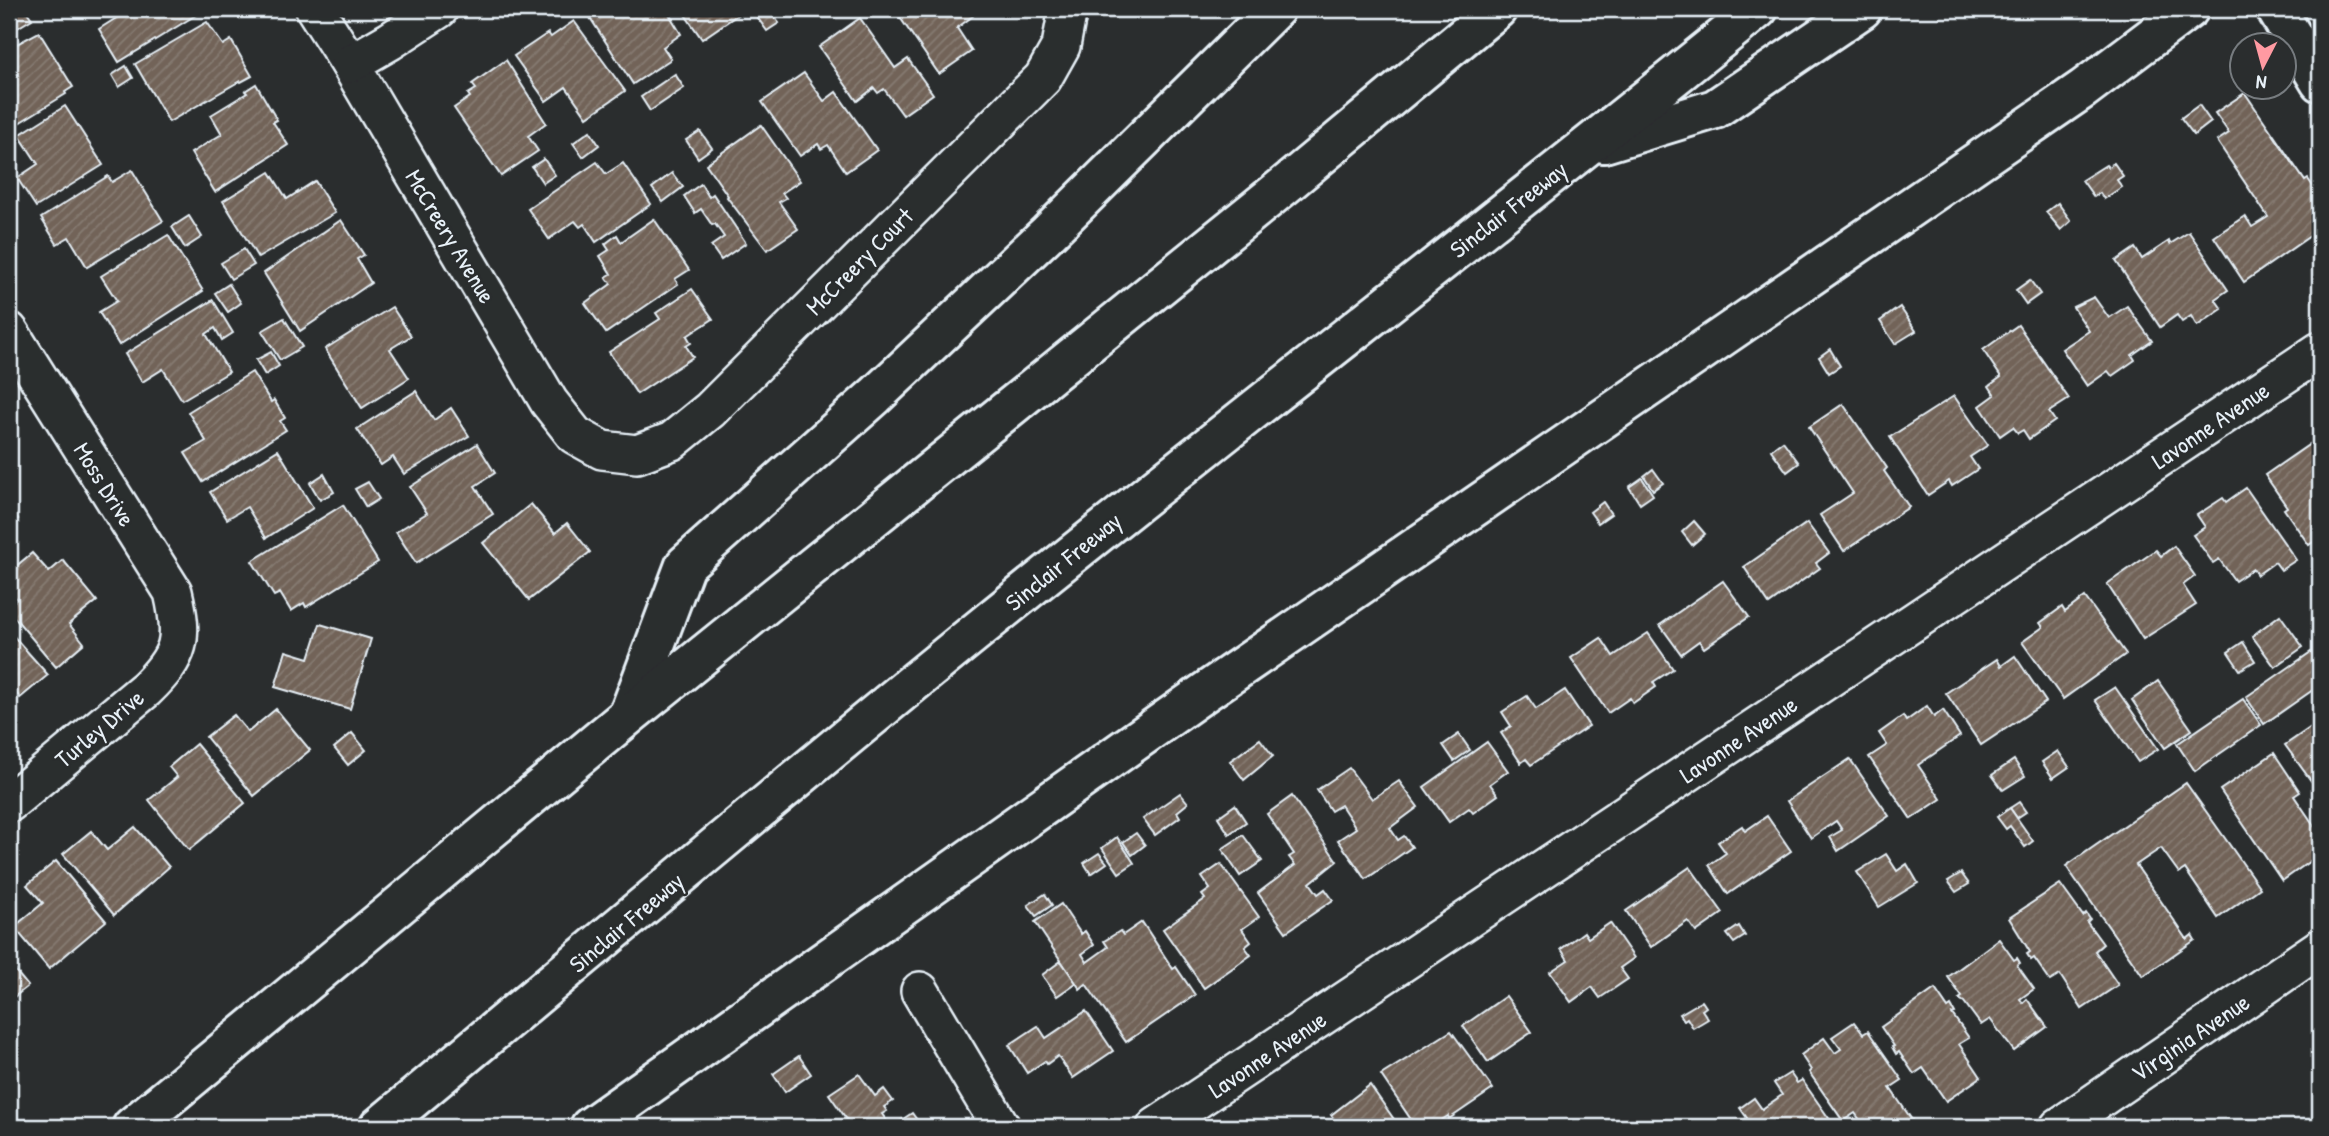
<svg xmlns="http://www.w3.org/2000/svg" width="2329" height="1136" viewBox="0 0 2329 1136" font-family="'Patrick Hand',sans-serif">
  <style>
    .building { fill: url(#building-hatch); stroke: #e8f1f8; stroke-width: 2 }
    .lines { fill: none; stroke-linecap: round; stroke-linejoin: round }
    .minor-casing { stroke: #e8f1f8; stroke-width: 42 }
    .primary-casing { stroke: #e8f1f8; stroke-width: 44 }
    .motorway-casing { stroke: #e8f1f8; stroke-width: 44 }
    .minor { stroke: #2a2d2e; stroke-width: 37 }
    .primary { stroke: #2a2d2e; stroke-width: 38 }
    .motorway { stroke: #2a2d2e; stroke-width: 38 }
    .labels { text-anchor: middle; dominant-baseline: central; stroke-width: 5; stroke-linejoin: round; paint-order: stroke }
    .street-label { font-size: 24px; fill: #e8f1f8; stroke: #2a2d2e }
  </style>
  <defs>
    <pattern id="building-hatch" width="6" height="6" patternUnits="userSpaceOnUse" patternTransform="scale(1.75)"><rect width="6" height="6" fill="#726459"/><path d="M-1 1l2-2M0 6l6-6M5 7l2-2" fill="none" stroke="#867b72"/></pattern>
  </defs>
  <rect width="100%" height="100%" fill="#2a2d2e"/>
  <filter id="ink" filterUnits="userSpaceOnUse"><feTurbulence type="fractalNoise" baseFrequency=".0143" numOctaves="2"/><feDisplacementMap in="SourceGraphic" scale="14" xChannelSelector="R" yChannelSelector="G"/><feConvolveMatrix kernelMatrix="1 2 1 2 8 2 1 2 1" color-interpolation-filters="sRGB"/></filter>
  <g filter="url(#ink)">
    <!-- building -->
    <g class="building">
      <polygon points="9,9 25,9 32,19 9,33"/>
      <polygon points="117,9 193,9 196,15 119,62 99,29 121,15"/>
      <polygon points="593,9 666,9 681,34 663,47 671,59 633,84 587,13"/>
      <polygon points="681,9 746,9 702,39"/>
      <polygon points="768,9 779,23 767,31 757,17"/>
      <polygon points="910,9 972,9 971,12 973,16 957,28 972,51 939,74 899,16"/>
      <polygon points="860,18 895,68 908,59 933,94 903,115 884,89 878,93 874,88 857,101 819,47"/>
      <polygon points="574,21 625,91 587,117 566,87 546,101 514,56 548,33 551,37"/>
      <polygon points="207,22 223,45 231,40 252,76 241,82 240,81 169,122 135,64"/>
      <polygon points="39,32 73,87 65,92 66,94 9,129 9,48"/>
      <polygon points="506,60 546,123 528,136 538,151 501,176 454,108 470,97 468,94 476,89 472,84"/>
      <polygon points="126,66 133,78 119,87 112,75"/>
      <polygon points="804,73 824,101 836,92 877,150 846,172 828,145 821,149 818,144 800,156 762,102"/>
      <polygon points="675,74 684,88 650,111 641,97"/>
      <polygon points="256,84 277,120 273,122 288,145 215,192 191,153 222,134 211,115 247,93 245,91"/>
      <polygon points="2245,93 2305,181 2308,179 2320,196 2315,199 2320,207 2320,229 2244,282 2214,237 2245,216 2252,227 2268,217 2217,141 2229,133 2215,113"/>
      <polygon points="2199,105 2211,122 2194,135 2181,118"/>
      <polygon points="65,106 103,165 36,207 17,178 38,164 19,135"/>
      <polygon points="761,125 800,181 782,193 786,198 779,202 798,229 767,250 727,197 728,196 706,164"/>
      <polygon points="590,131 599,145 583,157 573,143"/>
      <polygon points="700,131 712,148 698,158 686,140"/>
      <polygon points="544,159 555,175 543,183 532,167"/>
      <polygon points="597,162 606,174 623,163 651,204 596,242 584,224 580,227 575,221 549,239 528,209"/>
      <polygon points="2114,163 2123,176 2117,180 2122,187 2104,199 2100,193 2094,197 2082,180 2106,165 2108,167"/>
      <polygon points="132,170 163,221 87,267 69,237 57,244 41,218 108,176 112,182"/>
      <polygon points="270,172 287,199 315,181 335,213 258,258 223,201"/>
      <polygon points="672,173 683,187 663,202 652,188"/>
      <polygon points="701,184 709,197 713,194 746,243 721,260 711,246 724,237 715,224 712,225 701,209 695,213 684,196"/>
      <polygon points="2058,203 2071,221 2061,230 2046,212"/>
      <polygon points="189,216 202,237 185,248 172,227"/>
      <polygon points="654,219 689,270 675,279 678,284 606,333 585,303 611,284 606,277 611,274 600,256 609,250 605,244 617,235 621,242"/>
      <polygon points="341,220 364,255 357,259 371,283 300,331 264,273"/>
      <polygon points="2189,232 2228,290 2215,299 2222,309 2197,326 2191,316 2182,322 2177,315 2160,327 2116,261 2135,248 2142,259 2169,241 2170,244"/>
      <polygon points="168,235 203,291 119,345 99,312 117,301 101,276"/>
      <polygon points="244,249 254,265 231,279 221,263"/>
      <polygon points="2030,280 2040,294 2026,304 2016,290"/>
      <polygon points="229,284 241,303 228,312 215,293"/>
      <polygon points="692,289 713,319 687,336 691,343 686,346 693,357 637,394 609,352 660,319 656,313"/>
      <polygon points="2094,297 2109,318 2127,306 2152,341 2132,355 2135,360 2112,376 2108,371 2087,386 2062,349 2089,331 2073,307"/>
      <polygon points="213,300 233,333 222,340 215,328 206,334 229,372 182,400 163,369 142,382 125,354"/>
      <polygon points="392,307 411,336 390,349 409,378 362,408 325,349"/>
      <polygon points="1900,307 1916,331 1895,344 1880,321"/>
      <polygon points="284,318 302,347 280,360 262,331"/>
      <polygon points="2018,325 2069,399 2049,412 2055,421 2029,439 2023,430 2018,433 2013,427 2000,436 1980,406 1995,395 1989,386 2001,377 1983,350"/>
      <polygon points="1830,349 1840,366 1829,373 1819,357"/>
      <polygon points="271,352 279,366 265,375 256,360"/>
      <polygon points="252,372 271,402 274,400 285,418 280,421 286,430 203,482 185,453 206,441 188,412"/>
      <polygon points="416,391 434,420 451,408 469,436 404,474 393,457 381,465 357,429"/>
      <polygon points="1954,396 1988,445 1970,457 1978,469 1952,486 1949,481 1928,495 1890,437"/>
      <polygon points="1843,404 1887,468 1884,471 1909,507 1844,551 1820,515 1853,493 1809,427"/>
      <polygon points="2320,437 2320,490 2317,492 2320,498 2320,537 2309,545 2284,509 2287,507 2265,475"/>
      <polygon points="1783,441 1799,463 1787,472 1771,450"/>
      <polygon points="477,444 495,473 475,486 493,514 416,563 396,532 427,513 410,487"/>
      <polygon points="278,450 313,508 266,538 247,507 227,519 210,492"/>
      <polygon points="1653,469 1663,483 1653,490 1644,476"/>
      <polygon points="324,474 334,492 320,500 310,483"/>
      <polygon points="1642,478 1653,495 1640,504 1629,487"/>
      <polygon points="368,482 379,499 366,507 355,489"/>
      <polygon points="2246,488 2296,560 2281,570 2275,562 2257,575 2253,569 2235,581 2219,559 2213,563 2193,535 2205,527 2197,515 2223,498 2226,502"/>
      <polygon points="1603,502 1611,514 1598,523 1590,512"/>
      <polygon points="9,504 18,519 9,524"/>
      <polygon points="531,504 555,533 567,523 590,552 529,600 483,543"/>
      <polygon points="343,505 378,562 306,607 304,603 291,611 280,593 274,596 252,561"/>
      <polygon points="1694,521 1705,534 1692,545 1682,532"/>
      <polygon points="1807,523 1829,553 1816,563 1820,568 1769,604 1744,567"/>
      <polygon points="2174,546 2195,576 2183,585 2196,605 2143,639 2107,584 2156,550 2161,556"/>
      <polygon points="32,553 49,572 63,560 97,601 69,624 84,643 56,667 9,611 9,606 17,599 9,590 9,572"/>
      <polygon points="1723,581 1749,617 1704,648 1699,641 1681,654 1660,625"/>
      <polygon points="2085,597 2126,654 2063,699 2022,642 2043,627 2040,623 2062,607 2065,612"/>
      <polygon points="2280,615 2303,647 2275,667 2252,636"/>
      <polygon points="320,624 371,639 350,709 275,687 286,651 309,658"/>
      <polygon points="9,631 48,675 20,698 9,684"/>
      <polygon points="1648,633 1673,669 1653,682 1656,687 1633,703 1630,698 1608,713 1571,658 1601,638 1613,656"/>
      <polygon points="2243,642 2255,661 2240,670 2228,652"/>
      <polygon points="2320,647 2320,661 2314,651"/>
      <polygon points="2311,652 2320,666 2320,685 2264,724 2246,697"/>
      <polygon points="2015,656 2046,702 1981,745 1946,693 1997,659 2001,666"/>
      <polygon points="2158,681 2192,730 2165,748 2132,700"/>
      <polygon points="2115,687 2158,749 2138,762 2095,700"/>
      <polygon points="1565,690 1589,726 1531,765 1526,759 1521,763 1501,733 1511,726 1502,712 1527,696 1536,709"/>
      <polygon points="2243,699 2261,725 2195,771 2177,744"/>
      <polygon points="1927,706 1934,717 1943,710 1960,736 1918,765 1941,799 1911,819 1869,757 1887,745 1879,733 1903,716 1906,721"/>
      <polygon points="276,709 310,750 254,796 206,737 234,715 248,732"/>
      <polygon points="2320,721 2320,782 2317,778 2312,782 2285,745"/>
      <polygon points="352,733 366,750 348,765 334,748"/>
      <polygon points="1459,734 1470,750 1454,761 1443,745"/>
      <polygon points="1260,739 1273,756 1244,780 1230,761"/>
      <polygon points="1487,742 1508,771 1490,784 1498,795 1473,813 1469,808 1449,822 1424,787"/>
      <polygon points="196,744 245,803 189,850 149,800 177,777 169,767"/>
      <polygon points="2058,751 2069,767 2053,778 2042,762"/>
      <polygon points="2274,753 2300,792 2294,796 2320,834 2320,854 2282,881 2220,790"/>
      <polygon points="1850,759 1889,816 1838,851 1830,837 1842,830 1836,821 1811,838 1787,801"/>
      <polygon points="2014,760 2025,776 2003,790 1992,775"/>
      <polygon points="1349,768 1372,799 1399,781 1418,807 1390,828 1398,840 1404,836 1412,847 1366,879 1338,840 1356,828 1341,805 1331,811 1317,790"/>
      <polygon points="2186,783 2260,888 2218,918 2185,869 2179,873 2161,848 2136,865 2187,939 2192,935 2195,940 2143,976 2066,866"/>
      <polygon points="1180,793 1188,803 1177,812 1180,817 1155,835 1143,819"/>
      <polygon points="1292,796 1337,861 1310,883 1318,894 1325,889 1333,900 1286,932 1258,893 1295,865 1289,857 1294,854 1267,814"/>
      <polygon points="2019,802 2026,812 2017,818 2010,808"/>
      <polygon points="1235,805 1246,822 1229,834 1218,817"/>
      <polygon points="2010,808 2033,841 2025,847 2010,826 2006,829 1997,817"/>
      <polygon points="1767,816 1791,851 1728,894 1709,865 1726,853 1718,842 1742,826 1745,831"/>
      <polygon points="135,827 169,867 114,915 63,854 91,831 107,850"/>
      <polygon points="1136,833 1145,845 1132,855 1123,842"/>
      <polygon points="1243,835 1262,861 1240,876 1222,849"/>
      <polygon points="1117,837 1134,863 1119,873 1102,848"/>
      <polygon points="1099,853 1107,863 1091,874 1084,863"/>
      <polygon points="1886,854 1897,871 1907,864 1918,883 1879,907 1857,872"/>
      <polygon points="56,861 106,921 49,969 14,927 43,903 27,885"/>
      <polygon points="1221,864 1259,917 1242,929 1251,942 1245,947 1251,955 1204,988 1163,929 1205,899 1202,895 1210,889 1202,877"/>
      <polygon points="1690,867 1723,913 1696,932 1688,921 1651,947 1626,911"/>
      <polygon points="1961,873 1969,884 1956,892 1948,881"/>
      <polygon points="2060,884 2083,916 2086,913 2090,919 2087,922 2103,944 2095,951 2118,985 2082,1009 2060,975 2050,981 2034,958 2031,960 2027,954 2030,952 2009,918"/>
      <polygon points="1045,894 1052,905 1036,916 1028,905"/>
      <polygon points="1061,904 1081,934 1085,931 1094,945 1082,954 1087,962 1108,947 1104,941 1120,931 1123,935 1142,922 1173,969 1176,967 1195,995 1126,1042 1086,984 1080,989 1035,922"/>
      <polygon points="1610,923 1634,958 1620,968 1628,979 1600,998 1592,987 1571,1002 1550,972 1568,960 1561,949 1584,932 1588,938"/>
      <polygon points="1739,926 1745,936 1734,943 1727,934"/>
      <polygon points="1999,939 2014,960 2017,958 2020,963 2017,965 2034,989 2020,999 2023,1003 2027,999 2047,1027 2014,1051 1990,1019 1981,1025 1964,1002 1959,999 1962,997 1948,977"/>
      <polygon points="1061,961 1076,983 1057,996 1042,975"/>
      <polygon points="9,963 28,986 9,1001"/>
      <polygon points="1935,989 1948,1008 1951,1006 1955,1013 1952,1014 1969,1038 1959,1044 1981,1077 1946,1101 1923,1068 1914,1074 1899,1052 1896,1054 1892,1047 1894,1046 1881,1027"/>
      <polygon points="1506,996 1532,1032 1488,1062 1463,1026"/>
      <polygon points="1702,1001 1706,1007 1702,1010 1708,1019 1693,1028 1687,1018 1684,1020 1680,1014"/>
      <polygon points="1086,1011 1113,1051 1073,1078 1058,1056 1047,1064 1045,1061 1027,1073 1009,1045 1038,1026 1046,1038"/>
      <polygon points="1854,1022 1863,1034 1868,1031 1902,1080 1890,1088 1912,1120 1902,1127 1865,1127 1855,1113 1843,1121 1809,1072 1811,1070 1801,1055 1824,1038 1835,1053 1841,1049 1832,1037"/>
      <polygon points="1451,1031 1493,1089 1449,1119 1448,1116 1442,1120 1447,1127 1416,1127 1381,1075"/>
      <polygon points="799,1056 811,1074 785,1092 773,1074"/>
      <polygon points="1790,1073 1797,1083 1802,1080 1835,1127 1747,1127 1743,1121 1747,1118 1740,1108 1754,1098 1762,1109 1782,1095 1774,1083"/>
      <polygon points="859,1074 875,1096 884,1089 893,1101 884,1107 887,1111 882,1114 891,1127 912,1113 922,1127 852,1127 829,1094"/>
      <polygon points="1370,1085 1398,1125 1395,1127 1340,1127 1331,1115"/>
    </g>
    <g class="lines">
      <!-- minor casing -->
      <g class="minor-casing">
        <g id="minor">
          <polyline points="315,9 350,64 549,402 575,435 602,450 637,454 672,441 710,410 1043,78 1061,46 1068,9"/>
          <polyline points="350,64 390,41 439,9"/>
          <path d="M9 331 173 592C184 639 181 655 146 689L9 803"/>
          <polyline points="920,991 1001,1127"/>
          <polyline points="1156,1127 2320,351"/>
          <polyline points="2059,1127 2320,948"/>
        </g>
      </g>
      <!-- primary casing -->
      <g class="primary-casing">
        <polyline id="primary" points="2276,9 2320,82"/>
      </g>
      <!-- motorway casing -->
      <g class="motorway-casing">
        <g id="motorway">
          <polyline points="1604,143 1715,109 1862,9"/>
          <polyline points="629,714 685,565 875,396 1048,233 1275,9"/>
          <polyline points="132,1127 629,715 1284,186 1497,9"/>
          <path d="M379 1127C580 960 780 790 983 626 1240 418 1502 217 1758 9"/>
          <polyline points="590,1127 1205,692 2083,89 2189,9"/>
        </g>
      </g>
      <!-- minor -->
      <use href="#minor" class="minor"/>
      <!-- primary -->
      <use href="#primary" class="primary"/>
      <!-- motorway -->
      <use href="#motorway" class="motorway"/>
    </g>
  </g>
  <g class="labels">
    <!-- street labels -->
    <g class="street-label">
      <text transform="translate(1508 209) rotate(-38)">Sinclair Freeway</text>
      <text transform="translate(451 236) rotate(59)">McCreery Avenue</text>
      <text transform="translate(859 261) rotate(-45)">McCreery Court</text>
      <text transform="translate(2210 425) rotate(-34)">Lavonne Avenue</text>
      <text transform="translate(105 484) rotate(58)">Moss Drive</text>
      <text transform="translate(1063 561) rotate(-39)">Sinclair Freeway</text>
      <text transform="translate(99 728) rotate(-40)">Turley Drive</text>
      <text transform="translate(1738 739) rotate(-34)">Lavonne Avenue</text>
      <text transform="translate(626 922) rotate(-40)">Sinclair Freeway</text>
      <text transform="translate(2190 1037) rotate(-34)">Virginia Avenue</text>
      <text transform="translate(1267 1054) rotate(-34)">Lavonne Avenue</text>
    </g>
  </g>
  <!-- margin -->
  <rect width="2329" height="1136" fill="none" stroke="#2a2d2e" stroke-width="35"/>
  <rect x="18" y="18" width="2294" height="1101" fill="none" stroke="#e8f1f8" stroke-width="2.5" filter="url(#ink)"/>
  <!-- north arrow -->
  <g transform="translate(2263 66) rotate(186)"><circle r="33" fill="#2a2d2e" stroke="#767b7f" stroke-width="2"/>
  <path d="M0-5L12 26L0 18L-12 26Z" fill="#ff9aa2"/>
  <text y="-10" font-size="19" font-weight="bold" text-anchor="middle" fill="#e8f1f8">N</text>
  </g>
</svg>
